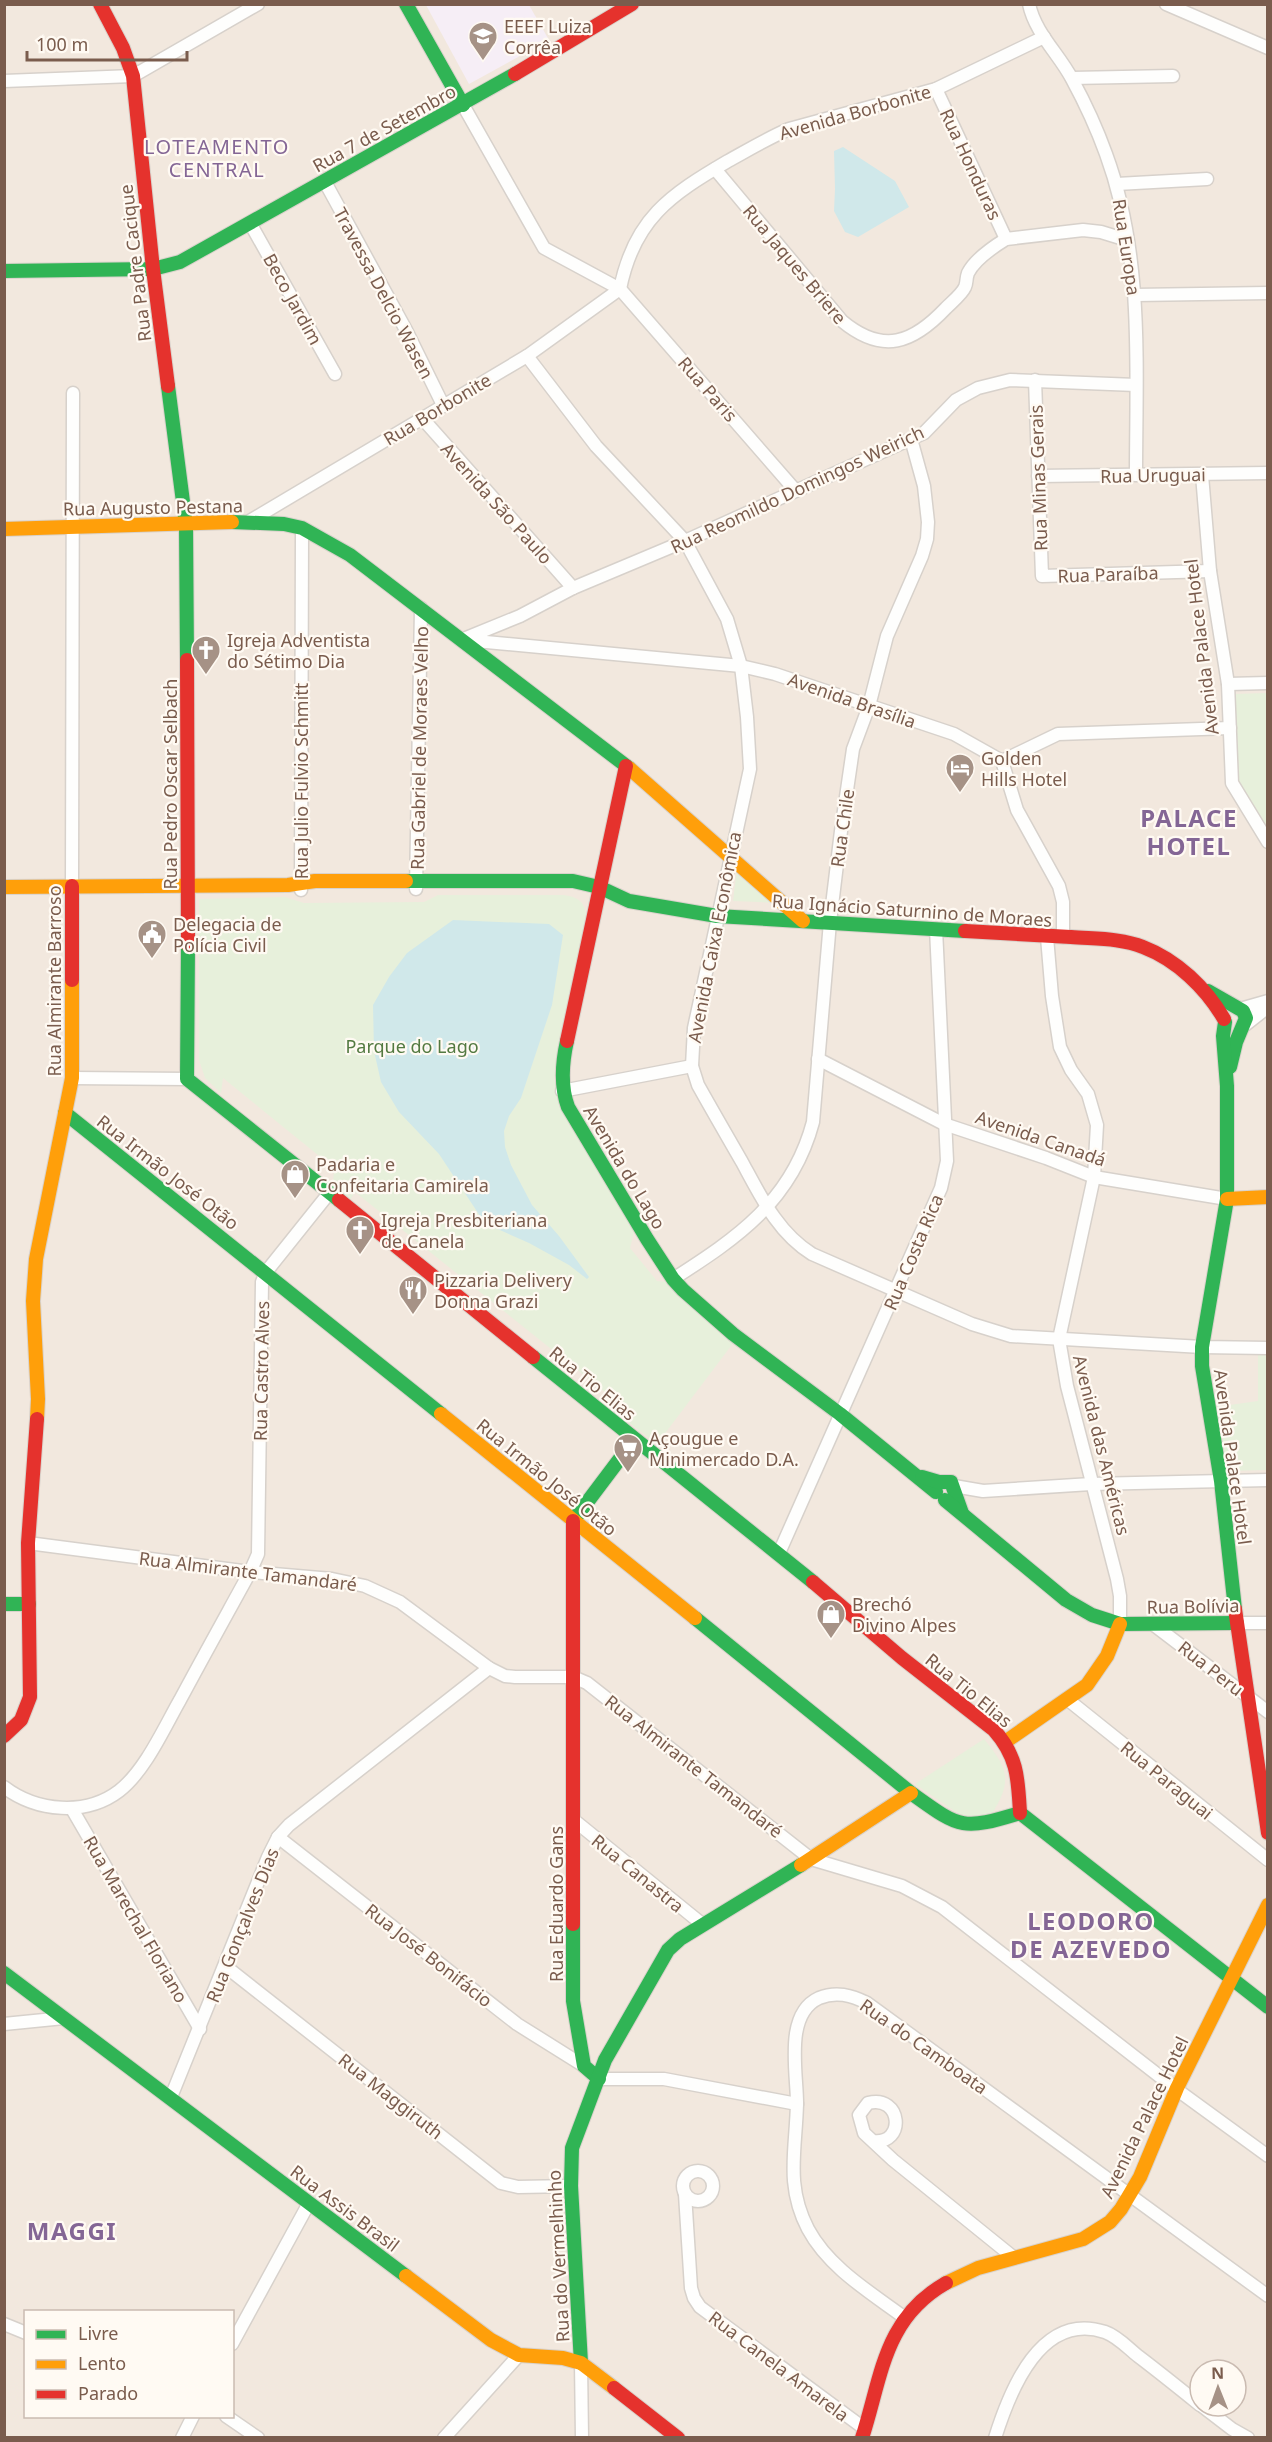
<svg xmlns="http://www.w3.org/2000/svg" width="1272" height="2442" viewBox="0 0 1272 2442" font-family="'Noto Sans',sans-serif">
  <style>
    .residential { fill: #f2e8de; fill-rule: evenodd }
    .education { fill: #f6eef6 }
    .green { fill: #e7f0db }
    .water { fill: #d0e8ea }
    .lines { fill: none; stroke-linecap: round; stroke-linejoin: round }
    .street-casing { stroke: #d7d1cb; stroke-width: 15 }
    .fast-casing { stroke: #d9d2cb; stroke-width: 16 }
    .slow-casing { stroke: #d9d2cb; stroke-width: 16 }
    .jam-casing { stroke: #d9d2cb; stroke-width: 16 }
    .street { stroke: #fefefd; stroke-width: 12 }
    .fast { stroke: #30b455; stroke-width: 14 }
    .slow { stroke: #ff9f0a; stroke-width: 14 }
    .jam { stroke: #e5322d; stroke-width: 14 }
    .labels { text-anchor: middle; dominant-baseline: central; stroke-width: 4.5; stroke-linejoin: round; paint-order: stroke }
    .poi-label { font-size: 18px; fill: #7a5c4d; stroke: #fffaf3; text-anchor: start }
    .street-label { font-size: 18px; fill: #7a5c4d; stroke: #fffaf3 }
    .park-label { font-size: 18px; fill: #537a41; stroke: #fffaf3 }
    .neighbourhood-label { font-size: 20px; letter-spacing: 1.5px; fill: #846695; stroke: #fffaf3 }
    .district-label { font-size: 24px; font-weight: bold; letter-spacing: 1.5px; fill: #846695; stroke: #fffaf3 }
  </style>
  <rect width="100%" height="100%" fill="#f9f5f0"/>
  <!-- residential -->
  <path class="residential" d="M5 5H1267V2437L5 2438ZM26 2312H232V2416H26ZM1200 2370H1236V2406H1200Z"/>
  <!-- education -->
  <polygon class="education" points="426,5 529,5 549,40 469,84"/>
  <!-- green -->
  <g class="green">
    <polygon points="1267,693 1267,828 1243,792 1239,780 1235,694"/>
    <polygon points="737,868 781,903 733,901"/>
    <path d="M438 895H564C576 897 584 900 586 914L554 1078 634 1232 630 1248 657 1281 668 1282 734 1342 657 1444 614 1411 615 1400 355 1192 350 1200 333 1185 334 1168 223 1078 221 1093 205 1078 199 1060V899L285 897 304 903 424 902Z"/>
    <polygon points="1258,1353 1267,1353 1267,1470 1226,1471 1216,1407 1258,1401"/>
    <path d="M984 1739C1007 1767 1013 1780 993 1812L976 1818 959 1814 915 1784Z"/>
  </g>
  <!-- water -->
  <g class="water">
    <polygon points="843,147 895,181 909,207 858,237 845,232 834,211 835,189 834,151"/>
    <polygon points="453,920 549,924 563,935 552,1005 521,1098 509,1116 504,1131 505,1147 511,1165 532,1205 559,1236 589,1277 587,1279 569,1265 529,1243 493,1227 480,1216 439,1154 399,1112 381,1082 374,1051 373,1005 389,977 407,953"/>
  </g>
  <g class="lines">
    <!-- street casing -->
    <g class="street-casing">
      <g id="street">
        <path d="M1029 4C1035 33 1059 54 1072 79 1085 103 1097 129 1106 154 1144 257 1136 368 1136 475"/>
        <polyline points="1166,4 1268,48"/>
        <polyline points="1072,78 1173,76"/>
        <polyline points="4,81 133,76 258,4"/>
        <polyline points="936,89 1006,239"/>
        <polyline points="463,105 544,248 620,289 795,490"/>
        <path d="M715 169 842 321C883 355 913 343 946 308 952 302 962 294 965 287 967 283 966 278 968 273 975 259 993 247 1006 239L1083 230 1101 232 1127 240"/>
        <polyline points="325,182 406,330 443,405"/>
        <polyline points="1117,184 1207,179"/>
        <polyline points="250,223 335,374"/>
        <path d="M620 289C634 219 670 195 728 161 748 150 768 138 789 129L936 89 1044 37"/>
        <polyline points="1135,295 1268,293"/>
        <path d="M527 356 596 446 685 541 727 619 741 666 747 717 750 769 694 1028 692 1066 698 1085C712 1110 727 1136 742 1162 761 1197 778 1233 812 1254L972 1324 1011 1336 1202 1347 1268 1348"/>
        <polyline points="1035,380 1042,576 1210,571"/>
        <polyline points="422,418 573,588"/>
        <polyline points="1202,475 1210,571 1228,684 1232,783 1268,842"/>
        <polyline points="1038,476 1268,473"/>
        <polyline points="248,522 527,356 620,289"/>
        <polyline points="461,640 520,616 573,588 685,541 924,433 956,400 978,388 1010,380 1136,385"/>
        <polyline points="465,640 741,666 775,674 954,734 1002,761"/>
        <polyline points="1228,684 1268,683"/>
        <polyline points="1002,761 1058,734 1230,728"/>
        <polyline points="1002,761 1017,810 1059,886 1063,902 1063,937"/>
        <polyline points="72,886 73,393"/>
        <polyline points="416,889 421,608"/>
        <polyline points="301,890 302,528"/>
        <polyline points="1047,937 1052,996 1060,1047 1071,1070 1088,1094 1097,1125 1094,1177 1059,1339 1067,1386 1117,1579 1120,1596 1120,1624"/>
        <polyline points="1240,1009 1268,1001"/>
        <polyline points="1245,1025 1268,1007"/>
        <polyline points="818,1059 944,1124 1046,1158 1094,1177 1227,1199"/>
        <polyline points="72,1078 187,1079"/>
        <polyline points="562,1091 692,1066"/>
        <path d="M673 1279C737 1238 792 1201 813 1122L830 922 841 831 853 749 869 706 887 636 922 556 927 539 928 522 924 486 911 439"/>
        <polyline points="954,1486 983,1491 1091,1484 1268,1480"/>
        <polyline points="28,1543 250,1572 332,1579 365,1586 400,1602 489,1668 505,1676 515,1677 573,1677 587,1683 811,1859 902,1886 942,1907 1176,2089 1268,2156"/>
        <polyline points="779,1553 941,1188 947,1161 936,929"/>
        <polyline points="1237,1623 1268,1623"/>
        <polyline points="1154,1625 1268,1712"/>
        <polyline points="1067,1699 1268,1860"/>
        <path d="M4 1787C37 1812 86 1816 119 1791 145 1771 164 1728 180 1700 203 1657 227 1614 250 1572L258 1554 262 1282 266 1272 330 1192"/>
        <polyline points="72,1809 200,2029"/>
        <polyline points="575,1821 702,1924"/>
        <polyline points="278,1837 517,2024 584,2066"/>
        <polyline points="225,1966 501,2183 518,2187 571,2186"/>
        <polyline points="4,2024 64,2018"/>
        <polyline points="599,2079 664,2079 797,2104"/>
        <polyline points="171,2097 268,1857 278,1837 289,1825 489,1668"/>
        <path d="M873 2141C906 2145 902 2094 868 2103L859 2115 864 2133 893 2160 1013 2257"/>
        <circle cx="698" cy="2186" r="15"/>
        <polyline points="685,2194 691,2288 694,2298 700,2307 865,2429"/>
        <path d="M905 2318C870 2292 829 2268 808 2229 785 2185 796 2150 797 2103 797 2072 784 2014 819 1998 836 1991 851 1995 867 2003L1268 2296"/>
        <polyline points="4,2324 26,2333"/>
        <polyline points="232,2344 309,2203"/>
        <polyline points="581,2363 582,2438"/>
        <polyline points="1202,2406 1232,2429 1248,2438"/>
        <polyline points="226,2416 258,2438"/>
        <polyline points="182,2438 193,2416"/>
        <polyline points="444,2438 519,2355"/>
        <path d="M995 2438C1010 2390 1041 2311 1105 2332 1117 2336 1128 2348 1138 2356 1159 2372 1179 2388 1200 2405"/>
      </g>
    </g>
    <!-- fast casing -->
    <g class="fast-casing">
      <g id="fast">
        <polyline points="406,4 463,105"/>
        <polyline points="4,271 153,269 180,262 515,74"/>
        <polyline points="168,386 186,525 187,660"/>
        <polyline points="232,522 284,524 302,528 350,555 629,768"/>
        <polyline points="406,881 573,881 599,887 629,901 717,916 965,931"/>
        <polyline points="188,945 187,1079 339,1200"/>
        <polyline points="1208,991 1243,1011 1246,1018 1236,1042 1230,1067"/>
        <polyline points="1225,1022 1223,1036 1227,1086 1227,1199 1202,1347 1202,1366 1221,1481 1235,1609"/>
        <path d="M567 1041C562 1063 560 1085 568 1107L647 1239 673 1279 683 1290 733 1334 840 1414 936 1492"/>
        <polyline points="65,1113 441,1414"/>
        <polyline points="533,1357 813,1582"/>
        <polyline points="922,1477 939,1482 951,1482 962,1513"/>
        <polyline points="945,1500 1066,1600 1092,1615 1120,1624 1237,1623"/>
        <polyline points="573,1521 634,1440"/>
        <polyline points="4,1604 29,1604"/>
        <path d="M695 1618 911 1793C960 1828 961 1831 1020 1813"/>
        <polyline points="1020,1813 1268,2007"/>
        <polyline points="573,1924 573,2001 584,2066 599,2079"/>
        <polyline points="4,1973 406,2276"/>
        <polyline points="581,2363 571,2186 572,2148 605,2060 668,1950 680,1939 801,1865"/>
      </g>
    </g>
    <!-- slow casing -->
    <g class="slow-casing">
      <g id="slow">
        <polyline points="4,529 232,522"/>
        <polyline points="629,768 803,921"/>
        <polyline points="4,887 288,885 315,881 406,881"/>
        <polyline points="1227,1199 1268,1197"/>
        <polyline points="441,1414 695,1618"/>
        <polyline points="37,1419 38,1399 33,1301 36,1259 72,1078 72,980"/>
        <polyline points="1005,1742 1087,1685 1107,1656 1120,1624"/>
        <polyline points="801,1865 911,1793"/>
        <polyline points="406,2276 491,2340 519,2355 563,2358 581,2363 614,2388"/>
        <polyline points="946,2283 978,2268 1083,2239 1110,2222 1121,2209 1140,2177 1177,2088 1268,1905"/>
      </g>
    </g>
    <!-- jam casing -->
    <g class="jam-casing">
      <g id="jam">
        <polyline points="100,4 123,48 133,76 153,269 168,386"/>
        <polyline points="515,74 632,4"/>
        <polyline points="187,660 188,945"/>
        <polyline points="72,886 72,980"/>
        <path d="M965 931C1000 933 1035 935 1071 937 1094 939 1121 938 1143 947 1177 960 1206 988 1224 1019"/>
        <polyline points="567,1041 626,766"/>
        <polyline points="339,1200 533,1357"/>
        <polyline points="573,1521 573,1924"/>
        <path d="M813 1582 902 1658 994 1730C1018 1757 1018 1779 1020 1813"/>
        <polyline points="1235,1609 1268,1833"/>
        <polyline points="4,1736 21,1720 30,1697 28,1543 37,1419"/>
        <polyline points="614,2388 678,2438"/>
        <path d="M862 2438C882 2377 883 2319 946 2283"/>
      </g>
    </g>
    <!-- street -->
    <use href="#street" class="street"/>
    <!-- fast -->
    <use href="#fast" class="fast"/>
    <!-- slow -->
    <use href="#slow" class="slow"/>
    <!-- jam -->
    <use href="#jam" class="jam"/>
  </g>
  <!-- icons -->
  <defs>
    <g id="school-pin" transform="scale(1.5)"><path d="M0 17L-7.5 6A9.5 9.5 0 1 1 7.5 6Z" fill="#a69286" stroke="#fffaf3"/><path d="M0-5L7-2L0 1L-7-2ZM-4 1L0 2.5L4 1V4Q0 6-4 4Z" fill="#fff"/></g>
    <g id="church-pin" transform="scale(1.5)"><path d="M0 17L-7.5 6A9.5 9.5 0 1 1 7.5 6Z" fill="#a69286" stroke="#fffaf3"/><path d="M-1.2-6h2.4v3.5h3.3v2.4h-3.3V6h-2.4V-.1h-3.3v-2.4h3.3Z" fill="#fff"/></g>
    <g id="hotel-pin" transform="scale(1.5)"><path d="M0 17L-7.5 6A9.5 9.5 0 1 1 7.5 6Z" fill="#a69286" stroke="#fffaf3"/><path d="M-6-4.5h1.5V1H6V5H4.5V3h-9V5H-6ZM-4 0a1.8 1.8 0 1 1 3.6 0ZM.5 0V-2.5h3Q6-2.5 6 0Z" fill="#fff"/></g>
    <g id="civic-pin" transform="scale(1.5)"><path d="M0 17L-7.5 6A9.5 9.5 0 1 1 7.5 6Z" fill="#a69286" stroke="#fffaf3"/><path d="M-.6-6.5H3V-4.5H.6V-3L4-1V1h2V6H-6V1h2V-1L-.6-3ZM-1.2 2.5V6h2.4V2.5Z" fill="#fff"/></g>
    <g id="shop-pin" transform="scale(1.5)"><path d="M0 17L-7.5 6A9.5 9.5 0 1 1 7.5 6Z" fill="#a69286" stroke="#fffaf3"/><path d="M-5-2.5h2.3a2.7 3.5 0 0 1 5.4 0H5L5.5 6h-11ZM-1.5-2.5h3a1.5 2.3 0 0 0-3 0Z" fill="#fff"/></g>
    <g id="restaurant-pin" transform="scale(1.5)"><path d="M0 17L-7.5 6A9.5 9.5 0 1 1 7.5 6Z" fill="#a69286" stroke="#fffaf3"/><path d="M-5-6h1v4h1v-4h1v4h1v-4h1v5L-1.5 .5V6h-2V.5L-5-1ZM5-6V6H3V1.5H1.5Q1.5-4 5-6Z" fill="#fff"/></g>
    <g id="supermarket-pin" transform="scale(1.5)"><path d="M0 17L-7.5 6A9.5 9.5 0 1 1 7.5 6Z" fill="#a69286" stroke="#fffaf3"/><path d="M-6-5.5h2.5l.6 2H6L4.5 2H-2.5L-4.4-4H-6ZM-1.5 3.2a1.3 1.3 0 1 0 .1 0ZM3 3.2a1.3 1.3 0 1 0 .1 0Z" fill="#fff"/></g>
  </defs>
  <g fill-rule="evenodd">
    <use href="#school-pin" x="483" y="36"/>
    <use href="#church-pin" x="206" y="650"/>
    <use href="#hotel-pin" x="960" y="768"/>
    <use href="#civic-pin" x="152" y="934"/>
    <use href="#shop-pin" x="295" y="1174"/>
    <use href="#church-pin" x="360" y="1230"/>
    <use href="#restaurant-pin" x="413" y="1290"/>
    <use href="#supermarket-pin" x="628" y="1448"/>
    <use href="#shop-pin" x="831" y="1614"/>
  </g>
  <g class="labels">
    <!-- poi labels -->
    <g class="poi-label">
      <text x="504" y="26">EEEF Luiza<tspan x="504" dy="21">Corrêa</tspan></text>
      <text x="227" y="640">Igreja Adventista<tspan x="227" dy="21">do Sétimo Dia</tspan></text>
      <text x="981" y="758">Golden<tspan x="981" dy="21">Hills Hotel</tspan></text>
      <text x="173" y="924">Delegacia de<tspan x="173" dy="21">Polícia Civil</tspan></text>
      <text x="316" y="1164">Padaria e<tspan x="316" dy="21">Confeitaria Camirela</tspan></text>
      <text x="381" y="1220">Igreja Presbiteriana<tspan x="381" dy="21">de Canela</tspan></text>
      <text x="434" y="1280">Pizzaria Delivery<tspan x="434" dy="21">Donna Grazi</tspan></text>
      <text x="649" y="1438">Açougue e<tspan x="649" dy="21">Minimercado D.A.</tspan></text>
      <text x="852" y="1604">Brechó<tspan x="852" dy="21">Divino Alpes</tspan></text>
    </g>
    <!-- street labels -->
    <g class="street-label">
      <text transform="translate(855 112) rotate(-16)">Avenida Borbonite</text>
      <text transform="translate(384 128) rotate(-29)">Rua 7 de Setembro</text>
      <text transform="translate(971 164) rotate(65)">Rua Honduras</text>
      <text transform="translate(1127 247) rotate(81)">Rua Europa</text>
      <text transform="translate(135 263) rotate(-97)">Rua Padre Cacique</text>
      <text transform="translate(795 264) rotate(50)">Rua Jaques Briere</text>
      <text transform="translate(384 293) rotate(62)">Travessa Delcio Wasen</text>
      <text transform="translate(293 299) rotate(61)">Beco Jardim</text>
      <text transform="translate(708 389) rotate(49)">Rua Paris</text>
      <text transform="translate(437 409) rotate(-31)">Rua Borbonite</text>
      <text transform="translate(1153 475) rotate(-1)">Rua Uruguai</text>
      <text transform="translate(1038 478) rotate(-92)">Rua Minas Gerais</text>
      <text transform="translate(797 489) rotate(-25)">Rua Reomildo Domingos Weirich</text>
      <text transform="translate(497 503) rotate(48)">Avenida São Paulo</text>
      <text transform="translate(153 507) rotate(-1)">Rua Augusto Pestana</text>
      <text transform="translate(1108 574) rotate(-2)">Rua Paraíba</text>
      <text transform="translate(1201 647) rotate(-97)">Avenida Palace Hotel</text>
      <text transform="translate(852 700) rotate(19)">Avenida Brasília</text>
      <text transform="translate(419 748) rotate(-89)">Rua Gabriel de Moraes Velho</text>
      <text transform="translate(301 781) rotate(-90)">Rua Julio Fulvio Schmitt</text>
      <text transform="translate(170 784) rotate(-90)">Rua Pedro Oscar Selbach</text>
      <text transform="translate(842 828) rotate(-82)">Rua Chile</text>
      <text transform="translate(912 910) rotate(4)">Rua Ignácio Saturnino de Moraes</text>
      <text transform="translate(714 937) rotate(-79)">Avenida Caixa Econômica</text>
      <text transform="translate(54 981) rotate(-90)">Rua Almirante Barroso</text>
      <text transform="translate(1041 1138) rotate(19)">Avenida Canadá</text>
      <text transform="translate(625 1167) rotate(59)">Avenida do Lago</text>
      <text transform="translate(168 1172) rotate(38)">Rua Irmão José Otão</text>
      <text transform="translate(913 1252) rotate(-67)">Rua Costa Rica</text>
      <text transform="translate(261 1371) rotate(-89)">Rua Castro Alves</text>
      <text transform="translate(593 1383) rotate(39)">Rua Tio Elias</text>
      <text transform="translate(1102 1445) rotate(76)">Avenida das Américas</text>
      <text transform="translate(1233 1457) rotate(82)">Avenida Palace Hotel</text>
      <text transform="translate(547 1477) rotate(39)">Rua Irmão José Otão</text>
      <text transform="translate(248 1571) rotate(7)">Rua Almirante Tamandaré</text>
      <text transform="translate(1193 1606) rotate(-1)">Rua Bolívia</text>
      <text transform="translate(1211 1668) rotate(38)">Rua Peru</text>
      <text transform="translate(969 1690) rotate(39)">Rua Tio Elias</text>
      <text transform="translate(694 1766) rotate(38)">Rua Almirante Tamandaré</text>
      <text transform="translate(1167 1780) rotate(39)">Rua Paraguai</text>
      <text transform="translate(638 1873) rotate(39)">Rua Canastra</text>
      <text transform="translate(556 1904) rotate(-90)">Rua Eduardo Gans</text>
      <text transform="translate(136 1919) rotate(60)">Rua Marechal Floriano</text>
      <text transform="translate(242 1925) rotate(-68)">Rua Gonçalves Dias</text>
      <text transform="translate(429 1955) rotate(38)">Rua José Bonifácio</text>
      <text transform="translate(924 2046) rotate(35)">Rua do Camboata</text>
      <text transform="translate(391 2096) rotate(38)">Rua Maggiruth</text>
      <text transform="translate(1144 2117) rotate(-64)">Avenida Palace Hotel</text>
      <text transform="translate(345 2208) rotate(37)">Rua Assis Brasil</text>
      <text transform="translate(558 2256) rotate(-93)">Rua do Vermelhinho</text>
      <text transform="translate(779 2366) rotate(37)">Rua Canela Amarela</text>
    </g>
    <!-- park labels -->
    <g class="park-label">
      <text x="412" y="1046">Parque do Lago</text>
    </g>
    <!-- neighbourhood labels -->
    <g class="neighbourhood-label">
      <text x="217" y="146">LOTEAMENTO<tspan x="217" dy="23">CENTRAL</tspan></text>
    </g>
    <!-- district labels -->
    <g class="district-label">
      <text x="1189" y="817">PALACE<tspan x="1189" dy="28">HOTEL</tspan></text>
      <text x="1091" y="1920">LEODORO<tspan x="1091" dy="28">DE AZEVEDO</tspan></text>
      <text x="72" y="2230">MAGGI</text>
    </g>
  </g>
  <!-- border -->
  <rect width="1272" height="2442" fill="none" stroke="#7a5c4d" stroke-width="12"/>
  <!-- legend -->
  <rect x="24" y="2310" width="210" height="108" fill="#fffaf3" stroke="#cabbb1" stroke-width="1.5"/>
  <rect x="36" y="2330" width="30" height="9" fill="#30b455" stroke="#cabbb1" stroke-width="1.5"/>
  <text x="78" y="2340" font-size="18" fill="#7a5c4d">Livre</text>
  <rect x="36" y="2360" width="30" height="9" fill="#ff9f0a" stroke="#cabbb1" stroke-width="1.5"/>
  <text x="78" y="2370" font-size="18" fill="#7a5c4d">Lento</text>
  <rect x="36" y="2390" width="30" height="9" fill="#e5322d" stroke="#cabbb1" stroke-width="1.5"/>
  <text x="78" y="2400" font-size="18" fill="#7a5c4d">Parado</text>
  <!-- north arrow -->
  <g transform="translate(1218 2388) rotate(359)"><circle r="28" fill="#fffaf3" stroke="#cabbb1" stroke-width="1.5"/>
  <path d="M0-4.5L10 22L0 15L-10 22Z" fill="#a69286"/>
  <text y="-9" font-size="16" font-weight="bold" text-anchor="middle" fill="#7a5c4d">N</text>
  </g>
  <!-- scale -->
  <path d="M27 51v9h160v-9" fill="none" stroke="#7a5c4d" stroke-width="3"/>
  <text x="36" y="51" font-size="18" fill="#7a5c4d" stroke="#fffaf3" stroke-width="4.5" paint-order="stroke">100 m</text>
</svg>
